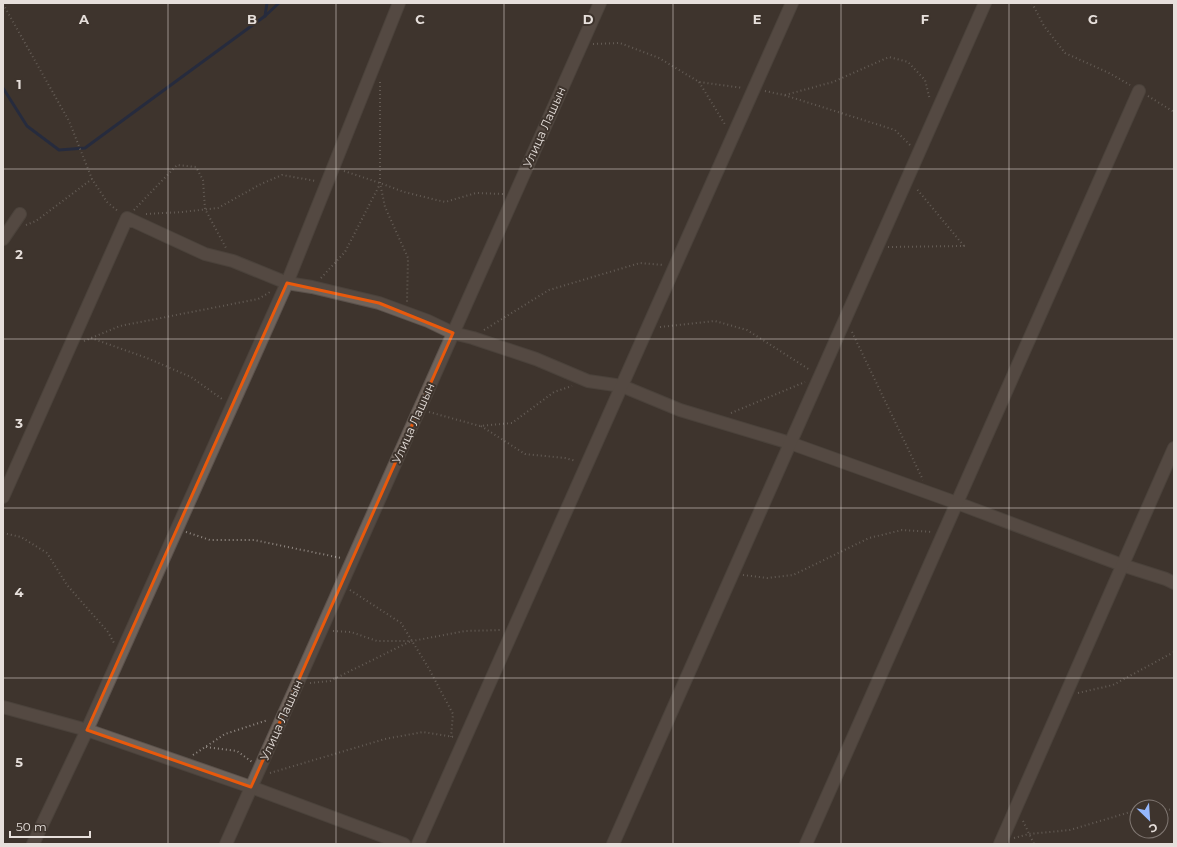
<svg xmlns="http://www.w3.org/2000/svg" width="1177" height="847" viewBox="0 0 1177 847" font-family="Montserrat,sans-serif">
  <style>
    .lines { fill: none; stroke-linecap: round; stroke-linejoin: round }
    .stream { stroke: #0b1f51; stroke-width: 3 }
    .minor-casing { stroke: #5b524c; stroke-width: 14 }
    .path { stroke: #928a84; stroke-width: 2; stroke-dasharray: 1 3; stroke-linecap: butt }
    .minor { stroke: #6f635b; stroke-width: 12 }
    .marked { fill: none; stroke: #e8590c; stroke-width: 3; stroke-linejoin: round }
    .grid { fill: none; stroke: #e6dfdb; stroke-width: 1; stroke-opacity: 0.55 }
    .labels { text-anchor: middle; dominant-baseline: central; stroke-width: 4; stroke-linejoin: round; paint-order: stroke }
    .street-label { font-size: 12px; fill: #e6dfdb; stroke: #3e342d }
    .grid-label { font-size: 13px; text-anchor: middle; font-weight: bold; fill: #e6dfdb; stroke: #3e342d; stroke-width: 4; stroke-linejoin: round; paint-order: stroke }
  </style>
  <rect width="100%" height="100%" fill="#3e342d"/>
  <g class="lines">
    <!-- stream -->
    <g class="stream">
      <polyline points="265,16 267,3"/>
      <polyline points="3,88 27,126 59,150 85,148 265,16 279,3"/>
    </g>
    <!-- minor casing -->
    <g class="minor-casing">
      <g id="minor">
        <polyline points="3,239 20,214"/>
        <polyline points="3,497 127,218 205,254 233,261 287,283 312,287 379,303 428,321 453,333 473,338 536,359 588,381 622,386 680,410 790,443 957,503 1122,565 1166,579 1174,583"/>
        <polyline points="3,707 87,730 251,787 404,844"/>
        <polyline points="33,844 87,730 287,283 399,3"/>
        <polyline points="226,844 600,3"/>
        <polyline points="418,844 792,3"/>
        <polyline points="613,844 985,3"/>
        <polyline points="806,844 1139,91"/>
        <polyline points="1000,844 1174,448"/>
      </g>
    </g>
    <!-- path -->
    <g class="path">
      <polyline points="1032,3 1044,26 1065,53 1109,73 1130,85"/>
      <polyline points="3,4 69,121 92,179 107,202 119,212"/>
      <polyline points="593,44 620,43 659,58 699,82 743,88"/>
      <polyline points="380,82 380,183 385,207 408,258 407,302"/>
      <polyline points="699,82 726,126"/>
      <polyline points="765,91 784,95 895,130 910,145"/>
      <polyline points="785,95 833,82 889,57 908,62 925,80 930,100"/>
      <polyline points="1148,96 1174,112"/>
      <polyline points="344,171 380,183 404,192 445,202 476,193 503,194"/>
      <polyline points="134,210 177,165 196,167 203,180 205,209 226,248"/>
      <polyline points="146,214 182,212 218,208 261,184 282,175 316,181"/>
      <polyline points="26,225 36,221 92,179"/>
      <polyline points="888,247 964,246 916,188"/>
      <polyline points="321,278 345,252 380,184"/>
      <polyline points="660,327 715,321 747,330 810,370"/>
      <polyline points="484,330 549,290 640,263 664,265"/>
      <polyline points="852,332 923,480"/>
      <polyline points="91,338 147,358 191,377 222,399"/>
      <polyline points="84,341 120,326 258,299 270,292"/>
      <polyline points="429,412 480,426 512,423 554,392 572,386"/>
      <polyline points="731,413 805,382"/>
      <polyline points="481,426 525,454 565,458 576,461"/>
      <polyline points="186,532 210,540 254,540 341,558"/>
      <polyline points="3,533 21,537 47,553 67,585 108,632 114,643"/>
      <polyline points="743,575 767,578 793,575 869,538 902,530 932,532"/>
      <polyline points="350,590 401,623 428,667 453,714 451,737"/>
      <polyline points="333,631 351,632 377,641 412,641 465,631 502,630"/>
      <polyline points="310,683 330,681 411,641"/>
      <polyline points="1078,693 1113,685 1174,652"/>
      <polyline points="206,747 237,751 252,762"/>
      <polyline points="193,755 225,734 268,720"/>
      <polyline points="270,773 385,739 423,732 454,737"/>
      <polyline points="1161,809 1174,810"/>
      <polyline points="1023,821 1034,844"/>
      <polyline points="1014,838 1029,834 1070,830 1137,810"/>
    </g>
    <!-- minor -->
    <use href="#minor" class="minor"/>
  </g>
  <!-- marked area -->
  <path d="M0 0H1177V847H0ZM287 283 379 303 453 333 251 787 87 730Z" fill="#3e342d" fill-opacity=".55" fill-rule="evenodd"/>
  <path class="marked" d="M287 283 379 303 453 333 251 787 87 730Z"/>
  <!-- grid -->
  <path class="grid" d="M168 3V844M336 3V844M504 3V844M673 3V844M841 3V844M1009 3V844M3 169H1174M3 339H1174M3 508H1174M3 678H1174"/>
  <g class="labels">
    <!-- street labels -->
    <g class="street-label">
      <text transform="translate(544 127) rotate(-66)">Улица Лашын</text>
      <text transform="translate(413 423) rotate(-66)">Улица Лашын</text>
      <text transform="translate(281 720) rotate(-66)">Улица Лашын</text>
    </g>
  </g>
  <g class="grid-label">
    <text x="84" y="24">A</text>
    <text x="252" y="24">B</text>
    <text x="420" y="24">C</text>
    <text x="588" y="24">D</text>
    <text x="757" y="24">E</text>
    <text x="925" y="24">F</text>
    <text x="1093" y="24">G</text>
    <text x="19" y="89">1</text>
    <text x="19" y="259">2</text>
    <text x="19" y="428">3</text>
    <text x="19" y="597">4</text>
    <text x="19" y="767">5</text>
  </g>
  <!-- border -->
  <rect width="1177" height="847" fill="none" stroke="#e6dfdb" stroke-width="8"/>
  <!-- north arrow -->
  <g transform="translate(1149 819) rotate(155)"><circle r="19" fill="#3e342d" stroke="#817873"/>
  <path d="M0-3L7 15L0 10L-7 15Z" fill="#94b7fd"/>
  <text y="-6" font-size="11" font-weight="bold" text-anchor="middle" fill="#e6dfdb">С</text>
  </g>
  <!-- scale -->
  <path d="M10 831v6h80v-6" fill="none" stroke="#e6dfdb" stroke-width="2"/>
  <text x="16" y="831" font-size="12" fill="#e6dfdb" stroke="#3e342d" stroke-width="3" paint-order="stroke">50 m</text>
</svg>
